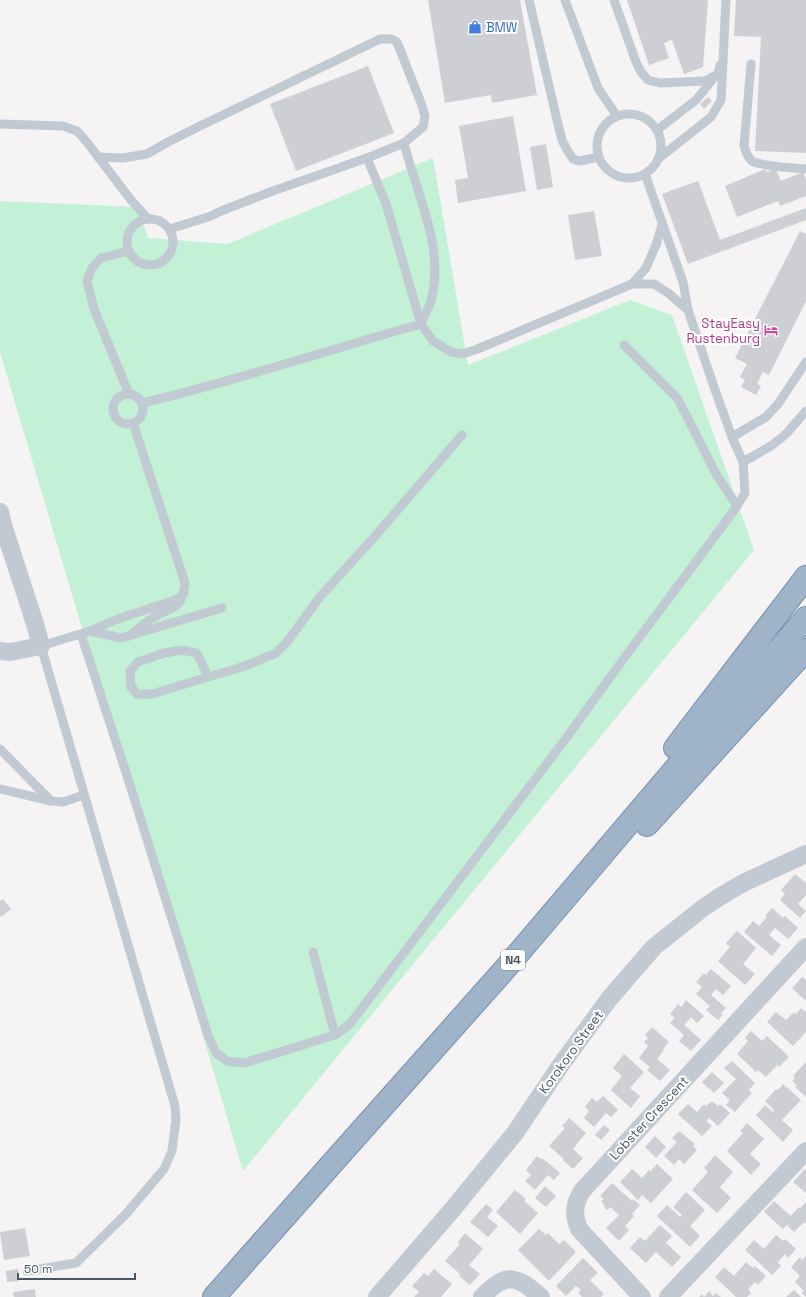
<svg xmlns="http://www.w3.org/2000/svg" width="806" height="1297" viewBox="0 0 806 1297" font-family="'Space Grotesk',sans-serif">
  <style>
    .green { fill: #c3f1d5 }
    .building { fill: #cdcfd5 }
    .lines { fill: none; stroke-linecap: round; stroke-linejoin: round }
    .trunk-casing { stroke: #7690ad; stroke-width: 24 }
    .service { stroke: #c1cad2; stroke-width: 9 }
    .minor { stroke: #c1cad2; stroke-width: 18 }
    .trunk { stroke: #9fb4c9; stroke-width: 22 }
    .labels { text-anchor: middle; dominant-baseline: central; stroke-width: 4; stroke-linejoin: round; paint-order: stroke }
    .shield { fill: #fff; stroke: #808990; stroke-width: 1 }
    .shield-label { font-size: 12px; font-weight: bold; fill: #4a5661 }
    .shop-label { font-size: 13px; fill: #366cbe; stroke: #fff; text-anchor: start }
    .hotel-label { font-size: 13px; fill: #b23c85; stroke: #fff; text-anchor: end }
    .street-label { font-size: 13px; fill: #4a5661; stroke: #fff }
  </style>
  <rect width="100%" height="100%" fill="#f5f3f3"/>
  <!-- green -->
  <polygon class="green" points="433,158 468,365 630,300 672,315 754,550 243,1171 0,352 0,201 137,207 148,238 228,244"/>
  <!-- building -->
  <g class="building">
    <polygon points="428,0 520,0 537,95 492,103 491,95 445,103"/>
    <polygon points="627,0 708,0 703,67 684,74 672,40 664,43 669,58 649,65"/>
    <polygon points="736,0 806,0 806,153 755,151 761,37 734,36"/>
    <polygon points="368,66 394,133 296,171 270,104"/>
    <polygon points="708,97 712,101 704,109 700,104"/>
    <polygon points="513,116 526,191 458,203 455,180 468,178 459,126"/>
    <polygon points="546,144 553,187 537,190 530,147"/>
    <polygon points="765,169 767,172 776,169 781,181 803,172 806,180 806,196 780,206 778,201 737,217 725,186"/>
    <polygon points="698,181 720,240 806,208 806,220 688,264 662,194"/>
    <polygon points="594,211 602,256 575,260 568,215"/>
    <polygon points="800,231 806,234 806,301 769,375 763,372 757,384 761,386 756,395 741,387 745,380 740,377 747,364 735,358"/>
    <polygon points="795,874 806,883 806,895 798,904 806,911 800,918 780,900 785,894 781,890"/>
    <polygon points="3,899 11,909 1,917 0,915 0,901"/>
    <polygon points="772,908 783,918 785,916 798,928 788,939 775,928 769,935 781,945 772,956 744,932 753,921 759,926 767,917 765,916"/>
    <polygon points="737,931 756,948 743,964 755,974 745,985 718,961 730,947 726,943"/>
    <polygon points="711,969 731,986 723,995 716,989 711,995 726,1008 721,1013 723,1015 718,1020 706,1010 710,1006 696,994 702,987 696,982 704,973 706,975"/>
    <polygon points="802,977 806,980 806,1001 792,988"/>
    <polygon points="686,1000 704,1016 697,1023 691,1017 684,1025 701,1040 691,1051 679,1041 684,1035 670,1023 675,1018 670,1014 678,1004 681,1007"/>
    <polygon points="801,1008 806,1012 806,1032 793,1046 767,1022 776,1012 786,1020 794,1012 796,1014"/>
    <polygon points="652,1027 669,1042 663,1049 664,1050 657,1059 670,1070 660,1081 647,1070 650,1067 639,1058 648,1046 644,1042 648,1038 645,1035"/>
    <polygon points="751,1031 762,1041 767,1036 789,1057 779,1067 777,1065 766,1077 758,1070 756,1072 737,1054 748,1041 745,1038"/>
    <polygon points="624,1054 644,1072 630,1088 640,1096 631,1108 611,1090 622,1076 613,1068"/>
    <polygon points="732,1061 755,1083 749,1090 752,1093 735,1112 726,1105 730,1100 722,1093 736,1079 724,1068"/>
    <polygon points="806,1062 806,1097 795,1087 797,1085 792,1081 795,1078 793,1076"/>
    <polygon points="712,1072 724,1083 714,1093 702,1082"/>
    <polygon points="783,1084 801,1100 782,1120 793,1130 783,1142 756,1115 765,1105 773,1112 774,1110 765,1101 776,1089 778,1090"/>
    <polygon points="603,1096 618,1110 611,1117 606,1113 594,1127 584,1118 589,1111 585,1107 592,1098 597,1102"/>
    <polygon points="712,1101 718,1106 720,1104 730,1113 718,1126 709,1118 706,1121 712,1126 702,1136 678,1114 688,1104 697,1112 704,1104 706,1106"/>
    <polygon points="569,1118 586,1133 573,1149 583,1158 573,1169 563,1160 564,1159 549,1146 565,1128 562,1126"/>
    <polygon points="747,1123 764,1139 750,1154 761,1164 751,1175 727,1151 743,1133 740,1131"/>
    <polygon points="604,1125 610,1130 601,1140 595,1135"/>
    <polygon points="679,1131 695,1144 693,1146 697,1150 684,1164 679,1159 674,1165 664,1156 677,1142 672,1138"/>
    <polygon points="655,1136 666,1147 656,1158 645,1147"/>
    <polygon points="715,1155 733,1172 720,1187 731,1198 717,1213 692,1190 708,1172 704,1168"/>
    <polygon points="537,1156 541,1159 542,1158 560,1173 554,1180 548,1175 535,1190 525,1181 531,1175 526,1170"/>
    <polygon points="657,1164 673,1179 651,1203 642,1195 638,1200 620,1182 632,1169 642,1178 649,1170 650,1172"/>
    <polygon points="805,1169 806,1171 806,1193 793,1182"/>
    <polygon points="612,1183 632,1201 633,1199 640,1205 632,1214 634,1216 625,1226 629,1230 619,1241 606,1228 619,1215 610,1207 607,1210 603,1205 604,1204 601,1201 604,1199 600,1196"/>
    <polygon points="545,1186 556,1196 546,1207 535,1198"/>
    <polygon points="515,1190 526,1199 524,1201 538,1213 520,1234 496,1212"/>
    <polygon points="686,1192 705,1210 690,1226 700,1236 690,1247 657,1216 667,1205 680,1217 682,1215 673,1207"/>
    <polygon points="774,1201 791,1216 799,1207 800,1208 806,1202 806,1224 804,1222 794,1232 787,1225 783,1229 764,1212"/>
    <polygon points="486,1204 493,1210 487,1217 498,1226 488,1237 470,1222"/>
    <polygon points="660,1225 672,1236 666,1243 681,1257 672,1267 656,1252 646,1263 630,1248 640,1237 645,1241"/>
    <polygon points="25,1228 30,1256 4,1260 0,1232"/>
    <polygon points="539,1229 546,1235 548,1233 559,1244 564,1240 576,1252 549,1281 518,1250"/>
    <polygon points="465,1233 483,1249 469,1265 480,1274 470,1285 459,1276 460,1274 445,1261 460,1244 458,1242"/>
    <polygon points="776,1235 783,1241 785,1239 796,1249 788,1258 785,1254 778,1262 781,1266 772,1275 745,1250 754,1240 764,1249"/>
    <polygon points="806,1256 806,1297 802,1293 804,1291 795,1282 800,1276 791,1267 800,1257 802,1260"/>
    <polygon points="583,1258 598,1273 590,1280 604,1294 601,1297 582,1297 578,1293 581,1290 576,1286 566,1296 556,1286"/>
    <polygon points="746,1262 753,1268 755,1266 766,1276 758,1285 755,1282 748,1289 751,1293 747,1297 736,1297 715,1277 724,1267 734,1276"/>
    <polygon points="18,1269 19,1281 7,1282 6,1271"/>
    <polygon points="434,1269 452,1284 441,1297 414,1297 419,1292 412,1286 424,1273 428,1276"/>
    <polygon points="35,1289 36,1297 14,1297 13,1292"/>
    <polygon points="794,1290 801,1297 786,1297"/>
    <polygon points="709,1291 713,1296 716,1293 721,1297 699,1297 702,1294 704,1297"/>
  </g>
  <g class="lines">
    <!-- trunk casing -->
    <g class="trunk-casing">
      <g id="trunk">
        <polyline points="675,748 806,577"/>
        <polyline points="647,825 806,650"/>
        <polyline points="214,1297 336,1159 505,969 687,755 806,618"/>
      </g>
    </g>
    <!-- service -->
    <g class="service">
      <polyline points="529,0 557,120 562,140 567,150 573,159 579,161 599,157"/>
      <polyline points="565,0 598,88 617,116"/>
      <polyline points="614,0 636,62 641,72 648,80 660,83 705,81 718,74 720,65"/>
      <path d="M751 64 744 146C746 151 747 157 752 161 759 166 795 168 806 169"/>
      <circle cx="629" cy="146" r="32"/>
      <polyline points="0,124 63,126 77,131 86,141 131,200 148,219"/>
      <polyline points="657,130 696,100 713,79"/>
      <polyline points="98,157 123,158 147,154 168,142 200,126 380,39 392,39 397,42 421,103 425,116 423,127 404,143 367,158 270,192 221,211 211,216 170,229"/>
      <polyline points="367,158 386,204 421,324 433,341 451,352 462,354 475,350 632,284 654,284 668,293 688,310"/>
      <polyline points="658,159 711,117 721,100 726,0"/>
      <circle cx="150" cy="242" r="23"/>
      <polyline points="632,284 646,268 656,245 662,225"/>
      <polyline points="624,345 678,399 716,474 737,506"/>
      <polyline points="129,394 94,309 87,281 92,268 101,258 129,251"/>
      <circle cx="128" cy="409" r="15"/>
      <path d="M142 403C236 381 328 350 421 324 425 314 432 303 433 292 442 241 416 192 404 143"/>
      <polyline points="732,437 766,417 778,404 806,362"/>
      <polyline points="743,462 771,446 786,434 806,411"/>
      <polyline points="90,631 121,638 222,608"/>
      <path d="M81 634 130 785 208 1035 216 1053 227 1061 244 1063 335 1035 350 1024 567 737C622 659 681 583 737 506L745 493 743 462 732 437 714 387 688 310 683 282 645 174"/>
      <path d="M129 636C136 631 143 624 151 619 171 606 182 612 185 583L133 423"/>
      <polyline points="208,677 197,653 182,650 164,653 138,662 130,671 131,687 137,694 152,694 245,666 276,653 287,642 319,598 376,535 462,435"/>
      <polyline points="0,749 51,801"/>
      <polyline points="0,789 51,801 63,802 84,795"/>
      <polyline points="313,952 335,1035"/>
      <polyline points="27,1271 76,1263 126,1214 164,1169 172,1151 176,1119 175,1106 41,646 90,631 115,620 178,599 184,593"/>
    </g>
    <!-- minor -->
    <g class="minor">
      <polyline points="0,512 3,525 36,627 41,646 10,652 0,651"/>
      <polyline points="377,1297 452,1210 515,1133 560,1066 609,999 654,947 703,908 721,896 743,883 806,854"/>
      <path d="M482 1297C506 1272 516 1275 541 1297"/>
      <path d="M642 1297 579 1229C573 1214 574 1204 582 1191L806 947"/>
      <polyline points="668,1297 806,1151"/>
    </g>
    <!-- trunk -->
    <use href="#trunk" class="trunk"/>
  </g>
  <!-- icons -->
  <defs>
    <g id="shop-bare" transform="scale(1.08)"><path d="M-5-2.5h2.3a2.7 3.5 0 0 1 5.4 0H5L5.5 6h-11ZM-1.5-2.5h3a1.5 2.3 0 0 0-3 0Z" fill="#3f7fe0" stroke="#fff" stroke-width="2.5" paint-order="stroke"/></g>
    <g id="hotel-bare" transform="scale(1.08)"><path d="M-6-4.5h1.5V1H6V5H4.5V3h-9V5H-6ZM-4 0a1.8 1.8 0 1 1 3.6 0ZM.5 0V-2.5h3Q6-2.5 6 0Z" fill="#d1479c" stroke="#fff" stroke-width="2.5" paint-order="stroke"/></g>
  </defs>
  <g fill-rule="evenodd">
    <use href="#shop-bare" x="475" y="27"/>
    <use href="#hotel-bare" x="771" y="330"/>
  </g>
  <g class="labels">
    <!-- shield labels -->
    <rect class="shield" x="501" y="950" width="24" height="20" rx="3"/>
    <g class="shield-label">
      <text x="513" y="960">N4</text>
    </g>
    <!-- shop labels -->
    <g class="shop-label">
      <text x="486" y="27">BMW</text>
    </g>
    <!-- hotel labels -->
    <g class="hotel-label">
      <text x="760" y="323">StayEasy<tspan x="760" dy="15">Rustenburg</tspan></text>
    </g>
    <!-- street labels -->
    <g class="street-label">
      <text transform="translate(571 1052) rotate(-54)">Korokoro Street</text>
      <text transform="translate(649 1118) rotate(-47)">Lobster Crescent</text>
    </g>
  </g>
  <!-- scale -->
  <path d="M18 1273v6h117v-6" fill="none" stroke="#4a5661" stroke-width="2"/>
  <text x="24" y="1273" font-size="12" fill="#4a5661" stroke="#ffffff" stroke-width="3" paint-order="stroke">50 m</text>
</svg>
